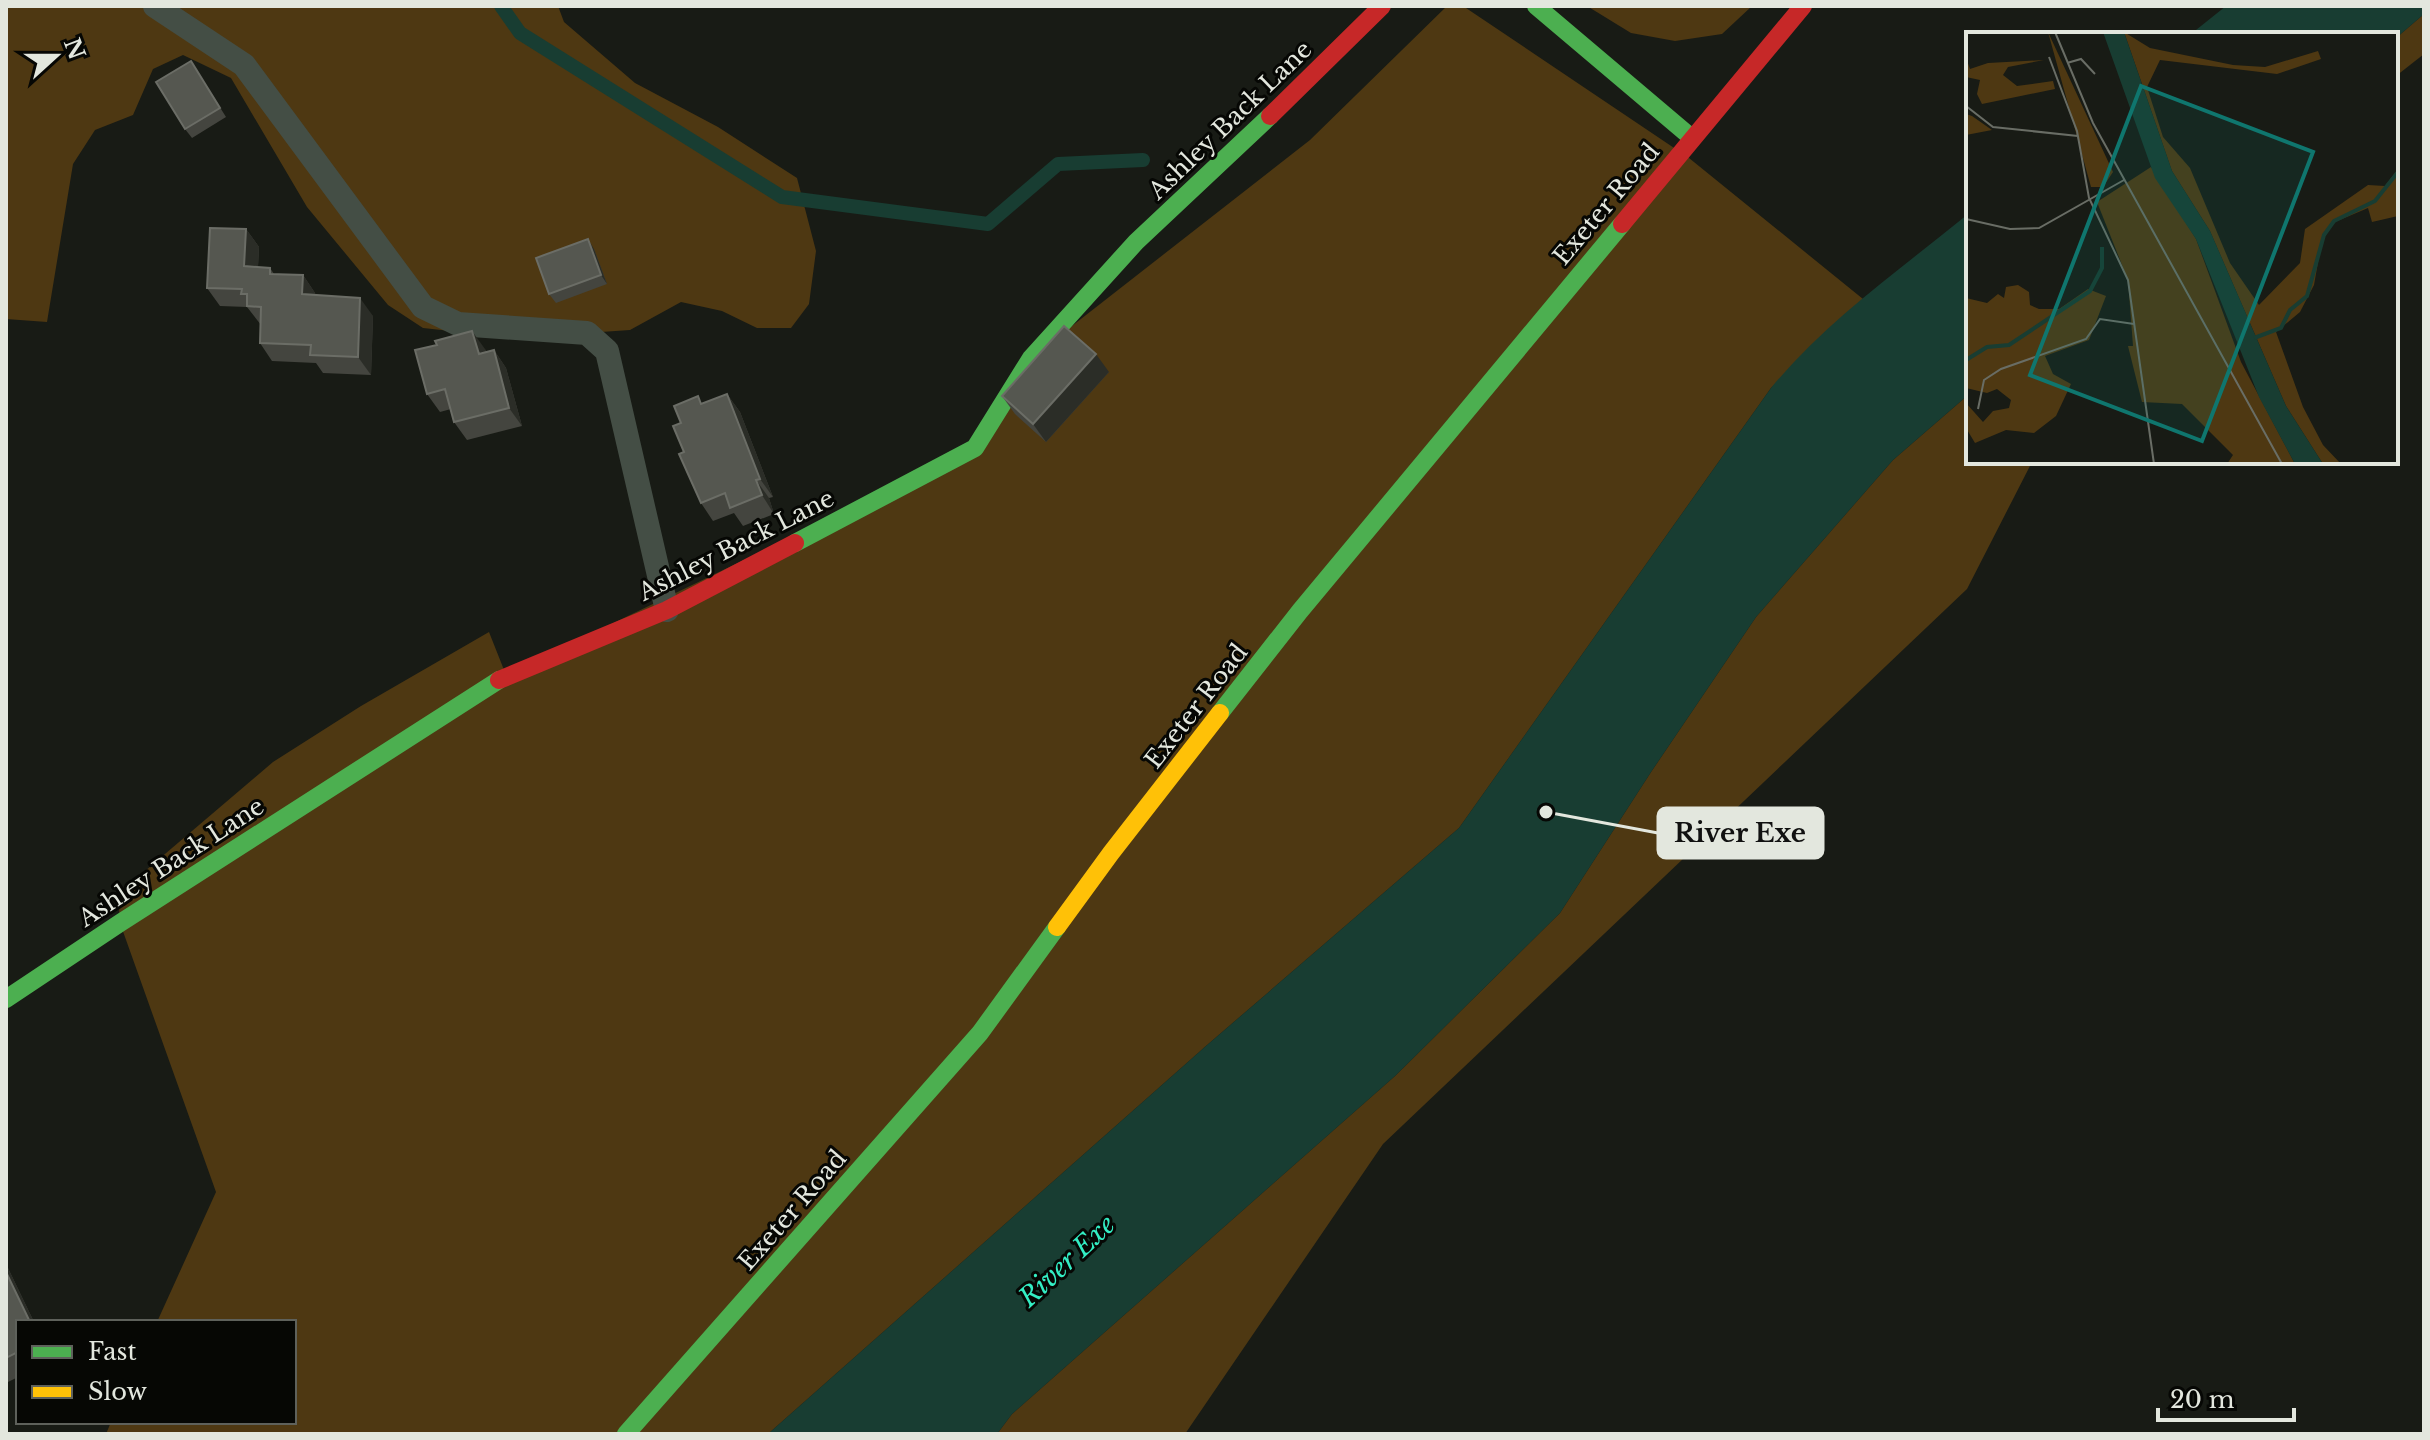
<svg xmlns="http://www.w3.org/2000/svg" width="2430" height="1440" viewBox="0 0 2430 1440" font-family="'Libre Baskerville',serif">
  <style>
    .green { fill: #4e3812 }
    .water { fill: #183d32 }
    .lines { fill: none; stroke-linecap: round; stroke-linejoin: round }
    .stream { stroke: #183d32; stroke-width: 14 }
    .lane { stroke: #444e45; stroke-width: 24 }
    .fast { stroke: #4caf50; stroke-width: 18 }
    .slow { stroke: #ffc107; stroke-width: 18 }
    .jam { stroke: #c62828; stroke-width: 18 }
    .wall { fill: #44453f }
    .shaded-wall { fill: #2b2d27 }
    .building { fill: #555750; stroke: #6b6d66; stroke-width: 2 }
    .labels { text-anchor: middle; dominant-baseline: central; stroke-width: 6; stroke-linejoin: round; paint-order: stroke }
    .street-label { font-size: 24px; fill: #e3e7de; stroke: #060704 }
    .water-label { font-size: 26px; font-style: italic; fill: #33eec4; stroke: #060704 }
    .inset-river { fill: none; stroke: #183d32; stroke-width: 4 }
    .inset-road { fill: none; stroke: #696d65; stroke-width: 2 }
    .view { fill: #0f766e; fill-opacity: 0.15; stroke: #0f766e; stroke-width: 4 }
    .inset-edge { fill: none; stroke: #e3e7de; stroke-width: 4 }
    .leader { fill: none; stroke: #e3e7de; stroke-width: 3 }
    .callout-dot { fill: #e3e7de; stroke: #060704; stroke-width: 3 }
    .callout { fill: #e3e7de; stroke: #e3e7de; stroke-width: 3 }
    .callout-label { font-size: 26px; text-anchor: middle; font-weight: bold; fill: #111 }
  </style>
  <rect width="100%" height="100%" fill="#181b15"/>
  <!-- green -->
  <g class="green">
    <polygon points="6,6 558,6 564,22 635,83 718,127 797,178 816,251 809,304 791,328 757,328 722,311 681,302 630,330 514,338 423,328 388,305 307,207 231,78 183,55 153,69 133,115 95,130 73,164 47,322 6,319"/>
    <polygon points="1447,6 1463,6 1689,158 1863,299 1771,388 1459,828 1206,1046 768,1434 106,1434 111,1422 294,1422 294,1322 157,1322 216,1192 120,923 118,894 273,762 361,706 489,632 506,675 975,448 1031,358 1310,140"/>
    <polygon points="1587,6 1752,6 1722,34 1675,41 1631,33"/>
    <polygon points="2424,14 2424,54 2396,76 2396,38"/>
    <polygon points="1968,395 1968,462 2032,462 1967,589 1383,1144 1185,1434 997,1434 1012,1414 1395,1076 1560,913 1651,772 1756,617 1893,460"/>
  </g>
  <!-- water -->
  <g class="water">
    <polygon points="2226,6 2424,6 2424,14 2396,38 2396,34 2191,34"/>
    <path d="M1968 214V395L1893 460 1756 617 1651 772 1560 913 1395 1076 1012 1414 997 1434H768L1206 1046 1459 828 1771 388C1826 321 1901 269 1968 214Z"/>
  </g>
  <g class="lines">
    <!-- stream -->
    <polyline class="stream" points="501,6 520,33 782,197 988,224 1058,164 1143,160"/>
    <!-- lane -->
    <polyline class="lane" points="155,6 244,65 423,307 458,324 587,333 607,351 667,610"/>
    <!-- fast -->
    <g class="fast">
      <polyline points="1536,6 1692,138"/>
      <polyline points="795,543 975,448 1031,358 1136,242 1270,116"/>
      <polyline points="1220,713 1300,611 1622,224"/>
      <polyline points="6,999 120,923 499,680"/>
      <polyline points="626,1434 980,1033 1057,927"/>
    </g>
    <!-- slow -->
    <polyline class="slow" points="1057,927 1111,853 1220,713"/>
    <!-- jam -->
    <g class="jam">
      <polyline points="1270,116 1382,6"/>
      <polyline points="1622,224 1803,6"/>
      <polyline points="499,680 667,610 795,543"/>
    </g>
  </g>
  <!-- wall -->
  <g class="wall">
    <polygon points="191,61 226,117 192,138 185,129"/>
    <polygon points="246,229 259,247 258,267 270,268 274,274 303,275 315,293 315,295 373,316 371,375 323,373 316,363 272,361 260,343 261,325 247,307 220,306 207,288"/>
    <polygon points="594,249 607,284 556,303 549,294"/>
    <polygon points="485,349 486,352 494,350 506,368 522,426 467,440 454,422 451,409 440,412 427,394"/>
    <polygon points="1109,372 1046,442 1015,414 1002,396"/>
    <polygon points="727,394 740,412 773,497 769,498 774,514 743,526 734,513 713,521 701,503 681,423 703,404"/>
    <polygon points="6,1264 34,1322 18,1322 18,1377 6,1383"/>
  </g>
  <!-- shaded-wall -->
  <g class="shaded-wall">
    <polygon points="246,229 259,247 257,284 244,266"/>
    <polygon points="588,239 594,249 607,284 601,275"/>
    <polygon points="303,275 315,293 314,313 302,294"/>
    <polygon points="360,298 373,316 371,375 358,357"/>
    <polygon points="472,331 485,349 491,372 479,354"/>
    <polygon points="494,350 506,368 522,426 509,408"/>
    <polygon points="1096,354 1109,372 1046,442 1033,424"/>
    <polygon points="727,394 740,412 773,497 760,479"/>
    <polygon points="756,480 769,498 774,514 762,495"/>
    <polygon points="6,1264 34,1322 30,1322 6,1272"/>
  </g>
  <!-- building -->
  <g class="building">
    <polygon points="191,61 220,108 185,129 156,82"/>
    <polygon points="210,228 246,229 244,266 270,268 270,274 303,275 302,294 360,298 358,357 310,355 311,345 260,343 261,307 247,306 247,294 241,294 242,289 207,288"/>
    <polygon points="588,239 601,275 549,294 536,258"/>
    <polygon points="1064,326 1096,354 1033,424 1002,396"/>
    <polygon points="472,331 479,354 494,350 509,408 454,422 445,389 427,394 415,350 437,345 435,341"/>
    <polygon points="727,394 760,479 756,480 762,495 730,508 725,493 701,503 679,454 684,452 673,426 681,423 674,406 698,396 701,404"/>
    <polygon points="6,1272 30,1322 18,1322 18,1352 6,1358"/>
  </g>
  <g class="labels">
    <!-- street labels -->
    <g class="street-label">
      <text transform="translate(1230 120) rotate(-44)">Ashley Back Lane</text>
      <text transform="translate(1606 204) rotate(-50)">Exeter Road</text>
      <text transform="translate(736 545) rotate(-27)">Ashley Back Lane</text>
      <text transform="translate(1196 706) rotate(-52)">Exeter Road</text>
      <text transform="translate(171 862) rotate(-33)">Ashley Back Lane</text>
      <text transform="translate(792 1210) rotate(-49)">Exeter Road</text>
    </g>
    <!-- water labels -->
    <g class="water-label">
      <text transform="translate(1067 1261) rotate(-43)">River Exe</text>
    </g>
  </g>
  <!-- overview -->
  <g transform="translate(1966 32)">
    <rect width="432" height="432" fill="#181b15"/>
    <path d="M82 0 147 140 137 155H125ZM158 0 184 16 267 33 299 35 352 19 355 27 311 42 194 28 181 55 197 105 224 136 264 231 293 273 334 231 339 197 402 153 419 154 432 137V184L406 190 402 176 369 190 356 208 348 253 334 280 310 300 337 375 357 413 375 432H357L320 374 244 199 206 139ZM0 26 4 37 22 31 78 28 42 35 37 43 51 54 87 49 89 57 16 72 11 62 14 48 0 45ZM0 82 6 84 26 98 0 103ZM185 135 230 207 275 330 329 432H261L267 423 216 372 176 370 162 314H167L162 248 131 170ZM52 253 63 260 64 273 73 277H93L122 257 140 264 123 308 79 324 87 342 105 352 90 384 68 401 40 398 9 411 0 396V371L17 390 27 379 43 376 45 368 31 357 21 361 0 356V266L21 271 32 262 38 266 40 255Z" fill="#4e3812"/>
    <path d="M137 0H158L206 139 244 199 320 374 357 432H329L293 365 230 207 189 146Z" fill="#183d32"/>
    <path class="inset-river" d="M288 306 315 296 324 278 341 264 358 203 368 189 409 169 432 140M0 328 21 315 43 313 124 259 136 236V215"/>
    <path class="inset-road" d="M89 0 127 91 316 432M83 25 111 99 123 166 162 248 188 432M101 31 115 27 129 42M0 74 27 95 112 104M0 187 44 197 73 196 158 148M12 377 18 348 35 337 120 307 134 287 168 292"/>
    <path class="view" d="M175 54 347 120 236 409 64 343Z"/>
    <rect width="432" height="432" class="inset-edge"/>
  </g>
  <!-- callouts -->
  <path class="leader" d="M1546 812L1658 833"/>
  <circle class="callout-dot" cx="1546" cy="812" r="8"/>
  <rect class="callout" x="1658" y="808" width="165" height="50" rx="8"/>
  <g class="callout-label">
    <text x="1740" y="842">River Exe</text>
  </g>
  <!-- border -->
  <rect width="2430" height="1440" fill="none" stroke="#e3e7de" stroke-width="16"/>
  <!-- legend -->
  <rect x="16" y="1320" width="280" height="104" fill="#060704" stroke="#5e615b" stroke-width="2"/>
  <rect x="32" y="1346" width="40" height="12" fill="#4caf50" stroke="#5e615b" stroke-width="2"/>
  <text x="88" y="1360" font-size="24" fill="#e3e7de">Fast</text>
  <rect x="32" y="1386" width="40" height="12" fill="#ffc107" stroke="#5e615b" stroke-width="2"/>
  <text x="88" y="1400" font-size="24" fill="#e3e7de">Slow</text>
  <!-- north arrow -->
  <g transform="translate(56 56) rotate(69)" stroke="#060704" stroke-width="6" paint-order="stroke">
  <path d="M0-6L14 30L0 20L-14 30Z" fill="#e3e7de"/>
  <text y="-12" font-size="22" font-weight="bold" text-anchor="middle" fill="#e3e7de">N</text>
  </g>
  <!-- scale -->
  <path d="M2158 1408v12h136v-12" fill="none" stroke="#e3e7de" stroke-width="4"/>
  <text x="2170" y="1408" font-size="24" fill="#e3e7de" stroke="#060704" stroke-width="6" paint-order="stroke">20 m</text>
</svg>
